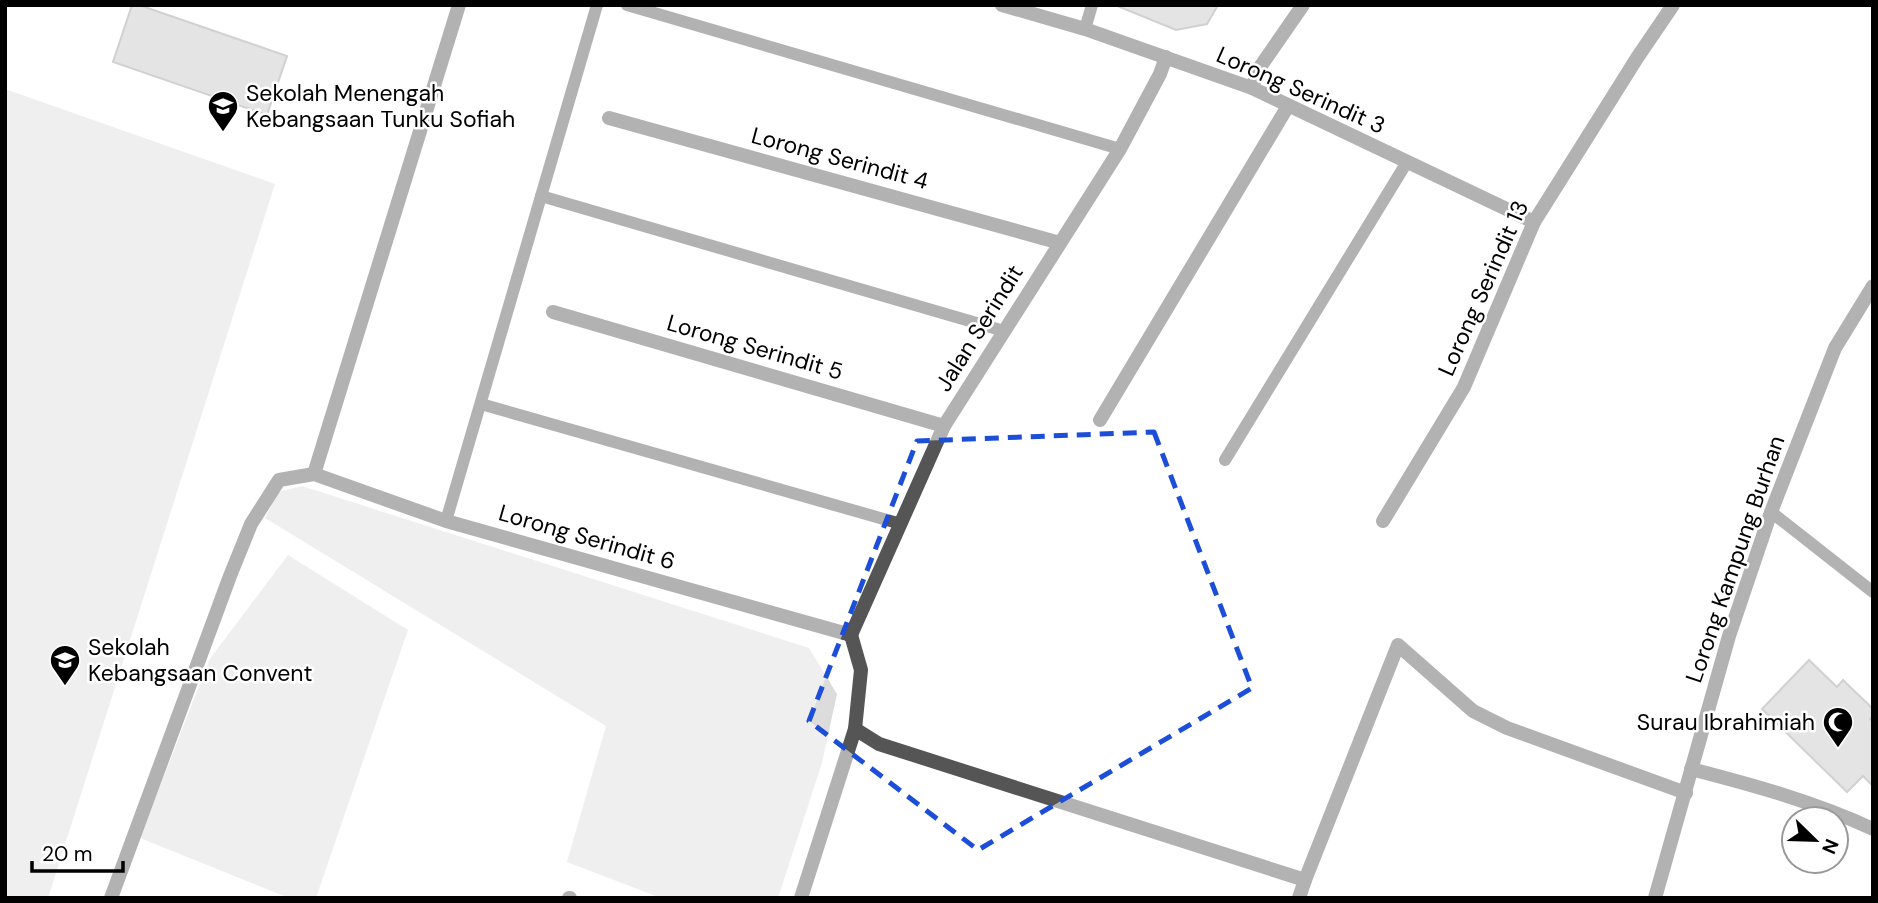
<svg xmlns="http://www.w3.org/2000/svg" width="1878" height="903" viewBox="0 0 1878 903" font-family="'DM Sans',sans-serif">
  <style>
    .green { fill: #dcdcdc }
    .building { fill: #c4c4c4; stroke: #999; stroke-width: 2 }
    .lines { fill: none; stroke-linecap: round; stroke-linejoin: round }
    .lane { stroke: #555; stroke-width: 12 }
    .street { stroke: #555; stroke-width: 14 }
    .marked { fill: none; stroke: #1d4ed8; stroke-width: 5; stroke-dasharray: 14 9; stroke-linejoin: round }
    .labels { text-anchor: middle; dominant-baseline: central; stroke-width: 5; stroke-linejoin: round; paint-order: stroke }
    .street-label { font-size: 23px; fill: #000; stroke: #fff }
    .poi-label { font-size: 23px; fill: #000; stroke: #fff; text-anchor: start }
  </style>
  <rect width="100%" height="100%" fill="#fff"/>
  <!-- green -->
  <g class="green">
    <polygon points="5,89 275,184 48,898 5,898"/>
    <polygon points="302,486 809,648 837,694 822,763 778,898 661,898 567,862 606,726 265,518 278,492"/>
    <polygon points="288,555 408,630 316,898 289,898 140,838 209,660"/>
  </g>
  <!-- building -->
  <g class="building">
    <polygon points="132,5 139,5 287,56 267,115 113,62"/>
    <polygon points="1115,5 1218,5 1207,24 1176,30"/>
    <polygon points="1809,660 1837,687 1843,680 1873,709 1873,716 1870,719 1873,722 1873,786 1863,776 1847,792 1762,709"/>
  </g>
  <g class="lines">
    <!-- lane -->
    <g class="lane">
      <polyline points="627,5 1120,149"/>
      <polyline points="1085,29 1092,5"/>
      <polyline points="541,196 1004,331"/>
      <polyline points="481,404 901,524"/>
      <polyline points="1225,460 1407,162"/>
      <polyline points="1771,512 1873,592"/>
      <polyline points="446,521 597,5"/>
    </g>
    <!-- street -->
    <g class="street">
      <polyline points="1002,5 1085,29 1252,88 1534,222"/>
      <polyline points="1252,88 1258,70 1303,5"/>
      <polyline points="609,118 1060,243"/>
      <polyline points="553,312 944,426"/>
      <polyline points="1100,420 1288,106"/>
      <polyline points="314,474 459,5"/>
      <polyline points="1383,521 1464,387 1534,222 1637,58 1673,5"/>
      <polyline points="851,635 944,426 1120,149 1160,74 1166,57"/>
      <polyline points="855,729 879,744 1305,880 1398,645 1473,711 1507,728 1686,793"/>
      <path d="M1691 769C1753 785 1815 802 1873 829"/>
      <polyline points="111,898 230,576 251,524 279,480 314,474 446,521 851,635"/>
      <polyline points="569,898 570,898"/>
      <polyline points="801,898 855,729 861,670 851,635"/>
      <polyline points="1299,898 1305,880"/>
      <polyline points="1655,898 1729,636 1771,512 1835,348 1873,286"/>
    </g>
  </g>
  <!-- marked area -->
  <path d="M0 0H1878V903H0ZM1154 432 1252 688 978 850 809 721 917 441Z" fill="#fff" fill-opacity=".55" fill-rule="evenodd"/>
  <path class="marked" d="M1154 432 1252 688 978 850 809 721 917 441Z"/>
  <!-- icons -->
  <defs>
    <g id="school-pin" transform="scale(1.575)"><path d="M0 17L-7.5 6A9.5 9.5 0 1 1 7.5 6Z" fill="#000" stroke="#fff"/><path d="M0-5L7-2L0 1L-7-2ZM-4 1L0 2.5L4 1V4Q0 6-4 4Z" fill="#fff"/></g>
    <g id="mosque-pin" transform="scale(1.575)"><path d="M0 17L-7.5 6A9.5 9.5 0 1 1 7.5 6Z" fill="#000" stroke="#fff"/><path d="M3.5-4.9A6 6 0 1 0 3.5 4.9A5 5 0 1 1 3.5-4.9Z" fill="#fff"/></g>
  </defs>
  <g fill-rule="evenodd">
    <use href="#school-pin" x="223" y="106"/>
    <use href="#school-pin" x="65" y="660"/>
    <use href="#mosque-pin" x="1838" y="722"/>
  </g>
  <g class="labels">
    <!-- street labels -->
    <g class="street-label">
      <text transform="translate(1301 90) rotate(24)">Lorong Serindit 3</text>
      <text transform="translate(840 158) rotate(15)">Lorong Serindit 4</text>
      <text transform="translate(1483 288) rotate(-66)">Lorong Serindit 13</text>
      <text transform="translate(979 328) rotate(-58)">Jalan Serindit</text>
      <text transform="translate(755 347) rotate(16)">Lorong Serindit 5</text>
      <text transform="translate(587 537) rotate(16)">Lorong Serindit 6</text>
      <text transform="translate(1735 559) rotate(-71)">Lorong Kampung Burhan</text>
    </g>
    <!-- poi labels -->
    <g class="poi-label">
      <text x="246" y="93">Sekolah Menengah<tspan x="246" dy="26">Kebangsaan Tunku Sofiah</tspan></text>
      <text x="88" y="647">Sekolah<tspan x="88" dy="26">Kebangsaan Convent</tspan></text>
      <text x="1815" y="722" text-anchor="end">Surau Ibrahimiah</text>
    </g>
  </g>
  <!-- border -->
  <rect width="1878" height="903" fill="none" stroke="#000000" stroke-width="14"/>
  <!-- north arrow -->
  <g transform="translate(1815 840) rotate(113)"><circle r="33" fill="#ffffff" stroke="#999999" stroke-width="2"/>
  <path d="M0-5L12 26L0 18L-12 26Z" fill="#000000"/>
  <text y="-10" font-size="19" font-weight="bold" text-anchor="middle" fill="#000000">N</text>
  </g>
  <!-- scale -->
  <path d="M32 861v10h91v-10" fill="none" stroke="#000000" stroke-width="3.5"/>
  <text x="42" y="861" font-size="21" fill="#000000" stroke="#ffffff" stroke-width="5" paint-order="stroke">20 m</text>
</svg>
